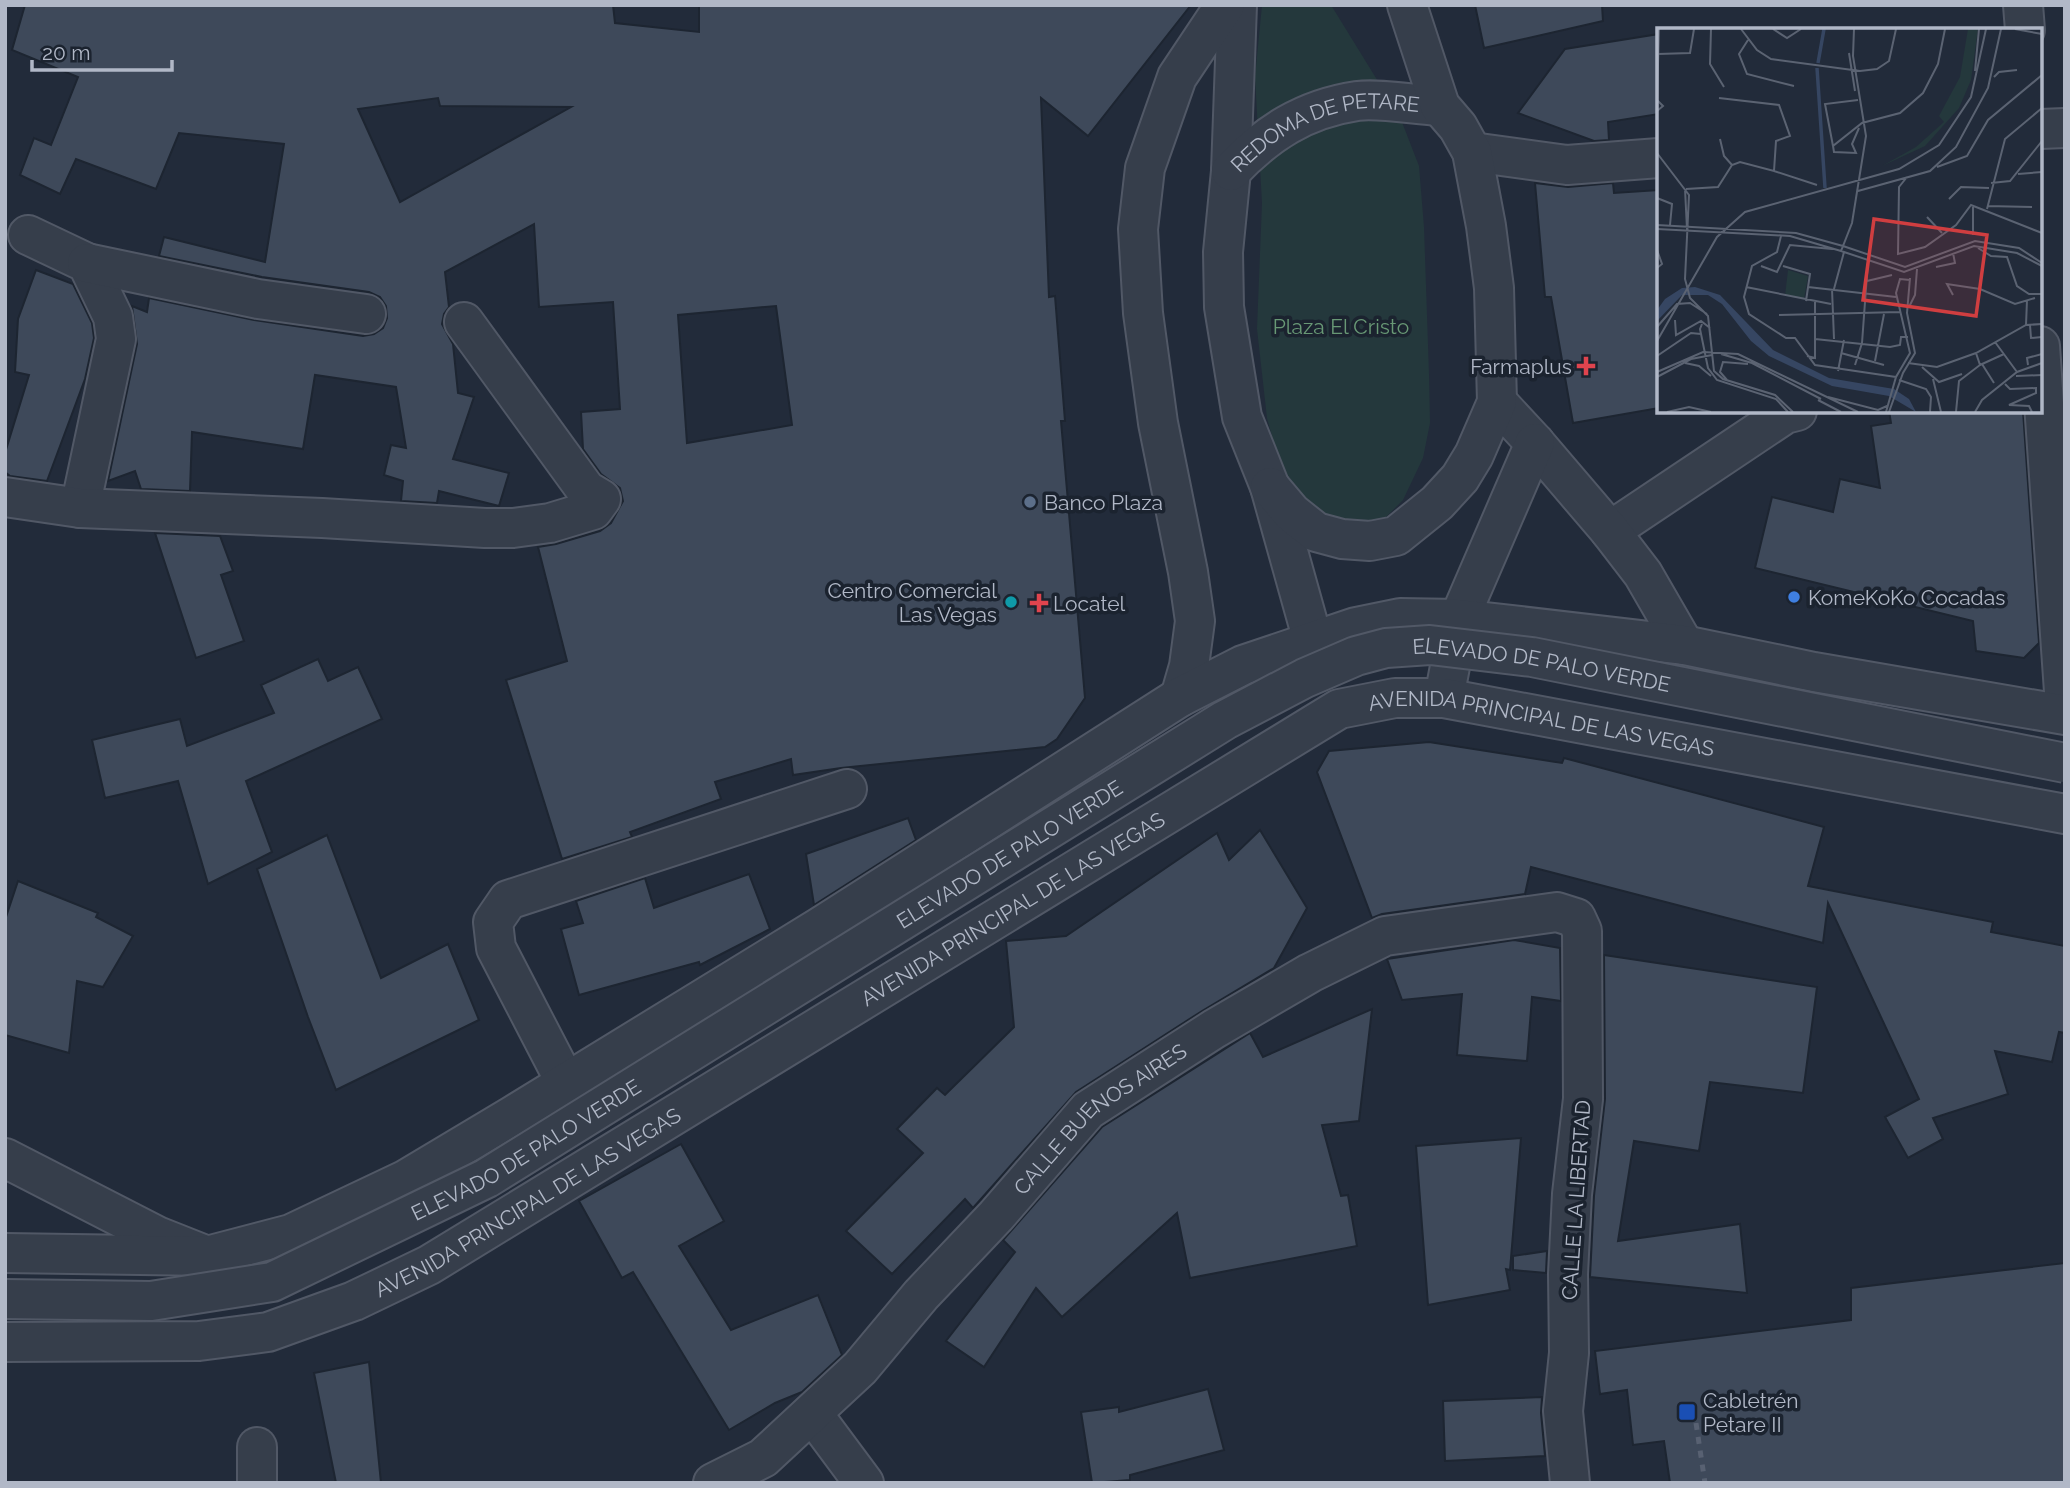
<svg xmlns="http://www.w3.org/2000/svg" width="2070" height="1488" viewBox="0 0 2070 1488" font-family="Raleway,sans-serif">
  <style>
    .green { fill: #24383c }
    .building { fill: #3e495a; stroke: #1d2531; stroke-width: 2; fill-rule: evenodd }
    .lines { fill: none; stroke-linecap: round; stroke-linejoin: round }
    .minor-casing { stroke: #515866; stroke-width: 42 }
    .tertiary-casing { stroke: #515866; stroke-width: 42 }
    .minor { stroke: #363e4b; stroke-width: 38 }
    .tertiary { stroke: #363e4b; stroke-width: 38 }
    .rail { stroke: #586172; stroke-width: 5; stroke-dasharray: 7 7; stroke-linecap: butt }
    .tertiary-bridge-casing { stroke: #515866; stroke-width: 42; stroke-linecap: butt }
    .tertiary-bridge { stroke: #363e4b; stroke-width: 38 }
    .health-dot { fill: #e0444e; stroke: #1b232f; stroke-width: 2.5 }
    .service-dot { fill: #5c6f8a; stroke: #1b232f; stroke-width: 2.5 }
    .shop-dot { fill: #3f7fe0; stroke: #1b232f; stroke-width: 2.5 }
    .culture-dot { fill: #0f9aa8; stroke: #1b232f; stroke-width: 2.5 }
    .transit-dot { fill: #1a4fb4; stroke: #1b232f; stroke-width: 2.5 }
    .labels { text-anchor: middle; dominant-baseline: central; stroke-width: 7; stroke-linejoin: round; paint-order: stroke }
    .street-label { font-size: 21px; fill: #b1b8c7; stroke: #1b232f }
    .park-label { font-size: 21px; fill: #689875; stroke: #1b232f }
    .poi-label { font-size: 21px; fill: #b1b8c7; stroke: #1b232f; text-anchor: start }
    .inset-river { fill: none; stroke: #364662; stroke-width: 3.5 }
    .inset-road { fill: none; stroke: #5b6372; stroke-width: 2 }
    .view { fill: #d03e40; fill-opacity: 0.15; stroke: #d03e40; stroke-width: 3.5 }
    .inset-edge { fill: none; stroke: #b1b8c7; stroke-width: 3.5 }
  </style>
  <rect width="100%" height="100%" fill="#222b3a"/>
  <!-- green -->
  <polygon class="green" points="1262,5 1331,5 1400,117 1419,166 1424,227 1429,374 1430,423 1423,458 1403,500 1380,523 1344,530 1309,514 1283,476 1267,418 1257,329 1262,203 1255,77"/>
  <!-- building -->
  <g class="building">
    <path d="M25 5H613L615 23 699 32V5H1191L1088 136 1041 98 1049 297 1055 296 1065 421H1061L1085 698 1057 739 1045 747 841 768 793 775 791 759 715 782 721 799 630 832 632 837 562 859 506 680 567 661 538 547 556 544 600 531 611 523 623 501 620 488 601 474 583 449 581 412 620 409 613 302 539 307 534 224 445 272 449 307 444 314 442 324 453 344 458 393 474 397 453 459 509 473 499 506 439 491 437 503 401 501 403 481 384 475 391 445 406 448 396 387 315 375 303 449 192 432 190 491 141 489 135 471 108 481 137 344 132 306 147 312 149 298 254 320 363 336 374 334 383 328 387 318 386 306 380 297 369 292 262 277 159 256 164 237 265 262 284 144 179 133 156 189 76 159 60 194 20 175 34 138 51 145 78 77 12 50ZM438 98 440 106 571 107 400 202 358 109ZM776 306 792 425 687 443 678 315Z"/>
    <polygon points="1475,5 1602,5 1603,21 1484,48"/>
    <polygon points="1659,34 1659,114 1608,122 1609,140 1594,141 1518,113 1565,49"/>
    <polygon points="1535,183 1568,187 1613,183 1614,193 1659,190 1659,408 1573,423 1551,297 1545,297"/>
    <polygon points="36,270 73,284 92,323 94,338 85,379 47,481 10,476 5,472 5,453 29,375 15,372 18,319"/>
    <polygon points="1889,411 2023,411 2039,643 2024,658 1976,651 1973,621 1755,568 1772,497 1833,512 1840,479 1880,488 1871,426 1891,423"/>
    <polygon points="155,533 220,536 233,571 221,575 244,641 196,658"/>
    <polygon points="318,659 328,681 358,667 382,719 246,781 272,852 208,884 178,781 105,798 92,740 180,719 187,746 274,713 261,685"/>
    <polygon points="1429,742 1562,763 1564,758 1824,827 1808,886 1993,922 1991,932 2065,946 2065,1033 2059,1032 2052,1062 1995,1051 2008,1094 1933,1118 1943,1139 1908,1158 1885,1117 1919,1099 1828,903 1823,943 1531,867 1525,894 1382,914 1372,918 1317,772 1329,751"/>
    <polygon points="908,818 916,840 814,905 806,854"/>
    <polygon points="1260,830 1307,908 1274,968 1202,1011 1076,1092 973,1208 965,1199 892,1274 846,1231 923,1153 897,1129 937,1088 945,1095 1014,1027 1006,941 1066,936 1217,833 1229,860"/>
    <polygon points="327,835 381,978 448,944 479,1020 336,1090 308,1017 257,869"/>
    <polygon points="749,874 770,929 700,965 699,962 579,995 561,929 583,923 576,901 645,878 654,908"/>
    <polygon points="18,881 98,913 96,917 133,936 103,987 77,981 69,1053 5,1035 5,920"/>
    <polygon points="1514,940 1560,948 1561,1001 1532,997 1527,1061 1457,1055 1462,994 1402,1000 1387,959"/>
    <polygon points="1604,955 1817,987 1803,1093 1710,1082 1699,1151 1634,1141 1618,1241 1740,1224 1747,1293 1590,1277 1594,1196 1605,1099"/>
    <polygon points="1372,1009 1359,1121 1322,1125 1341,1196 1348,1195 1357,1246 1190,1278 1177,1213 1062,1317 1036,1288 984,1367 946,1341 1015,1252 1003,1240 1102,1127 1250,1033 1263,1057"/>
    <polygon points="1521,1138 1510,1270 1506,1269 1510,1290 1428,1305 1416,1146"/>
    <polygon points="681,1144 724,1221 679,1246 731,1330 818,1295 842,1355 802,1392 775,1403 729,1430 633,1272 622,1278 579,1201"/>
    <polygon points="1547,1251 1546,1273 1513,1270 1513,1256"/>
    <polygon points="2065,1263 2065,1483 1670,1483 1664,1441 1633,1445 1627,1390 1600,1394 1595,1351 1851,1320 1851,1288"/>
    <polygon points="369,1362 381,1483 336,1483 314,1373"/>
    <polygon points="1208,1389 1224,1450 1130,1475 1130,1480 1092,1483 1081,1412 1119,1407 1119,1412"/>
    <polygon points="1542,1397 1541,1413 1545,1456 1445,1461 1443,1401"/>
  </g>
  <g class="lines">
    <!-- minor casing -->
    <g class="minor-casing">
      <g id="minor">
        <polyline points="2023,5 2025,30"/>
        <polyline points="2040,129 2065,128"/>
        <polyline points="1472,152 1567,165 1659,158"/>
        <polyline points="28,235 87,263 113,317 116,339 80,508"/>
        <polyline points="87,263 258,299 366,314"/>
        <polyline points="2040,346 2065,706"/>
        <polyline points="5,497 80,508 322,518 485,528 513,528 550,523 593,510 601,499 586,490 464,322"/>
        <polyline points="1610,531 1785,414 1797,411"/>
        <polyline points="566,1083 496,948 493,922 508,900 847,789"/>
        <polyline points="5,1158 157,1236 205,1255"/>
        <polyline points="812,1413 864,1483"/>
        <polyline points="257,1483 257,1447"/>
        <path id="s1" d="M713 1483 763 1458 860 1368 921 1295 996 1216 1088 1110 1214 1029 1310 973 1385 936 1557 912 1576 918 1582 931 1583 1099 1572 1194 1568 1274 1569 1353 1563 1411 1570 1483"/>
      </g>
    </g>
    <!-- tertiary casing -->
    <g class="tertiary-casing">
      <g id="tertiary">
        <polyline points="1237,5 1231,171 1223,252 1224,307 1242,417 1270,487 1313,641 1322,665"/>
        <path id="s2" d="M1231 171C1267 133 1304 109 1357 101 1380 98 1416 105 1440 106"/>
        <polyline points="1497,402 1535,443 1610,531 1643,574 1684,645"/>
        <polyline points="1270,487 1292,513 1316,532 1342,539 1370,541 1396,536 1437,503 1460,478 1474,455 1497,402 1494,288 1486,226 1472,152 1458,127 1440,106 1407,5"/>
        <polyline points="1180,697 1189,666 1195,621 1188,572 1158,423 1143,313 1138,229 1145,168 1177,77 1225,5"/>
        <polyline points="1444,698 1459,619 1535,443"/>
        <polyline points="5,1253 207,1256 291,1234 405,1180 512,1116 820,927 1180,697 1243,665 1356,627 1400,618 1459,619 1684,645 1814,672 2065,715"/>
        <path id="s3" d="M5 1342 199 1341 268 1332 354 1301 429 1265 1339 709 1395 698H1444L2065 814"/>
      </g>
    </g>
    <!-- minor -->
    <use href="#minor" class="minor"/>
    <!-- tertiary -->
    <use href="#tertiary" class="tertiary"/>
    <!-- rail -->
    <polyline class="rail" points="1696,1423 1705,1483"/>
    <!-- tertiary-bridge casing -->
    <g class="tertiary-bridge-casing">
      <g id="tertiary-bridge">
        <path id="s4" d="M5 1299 151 1301 272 1282 487 1178 1225 720 1305 678 1356 656 1386 648 1430 645 1532 657 2065 763"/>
      </g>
    </g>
    <!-- tertiary-bridge -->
    <use href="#tertiary-bridge" class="tertiary-bridge"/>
  </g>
  <!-- markers -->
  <g class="health-dot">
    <path d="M1582.5 355.5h7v7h7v7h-7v7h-7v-7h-7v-7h7z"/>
    <path d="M1035.5 592.5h7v7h7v7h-7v7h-7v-7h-7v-7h7z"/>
  </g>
  <circle class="service-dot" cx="1030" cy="502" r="7"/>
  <circle class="shop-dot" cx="1794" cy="597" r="7"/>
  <circle class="culture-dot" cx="1011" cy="602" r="7"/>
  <rect class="transit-dot" x="1678" y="1403" width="18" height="18" rx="3.5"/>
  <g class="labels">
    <!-- street labels -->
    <g class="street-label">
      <text stroke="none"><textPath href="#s2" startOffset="107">REDOMA DE PETARE</textPath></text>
      <text stroke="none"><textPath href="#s4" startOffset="1710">ELEVADO DE PALO VERDE</textPath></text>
      <text stroke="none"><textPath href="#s3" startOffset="1710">AVENIDA PRINCIPAL DE LAS VEGAS</textPath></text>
      <text stroke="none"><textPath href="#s4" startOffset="1122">ELEVADO DE PALO VERDE</textPath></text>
      <text stroke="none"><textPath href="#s3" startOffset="1122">AVENIDA PRINCIPAL DE LAS VEGAS</textPath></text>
      <text stroke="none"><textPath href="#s1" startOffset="536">CALLE BUENOS AIRES</textPath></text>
      <text stroke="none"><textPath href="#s4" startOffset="555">ELEVADO DE PALO VERDE</textPath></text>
      <text transform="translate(1576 1200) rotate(-86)">CALLE LA LIBERTAD</text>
      <text stroke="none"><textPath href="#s3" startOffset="555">AVENIDA PRINCIPAL DE LAS VEGAS</textPath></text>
    </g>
    <!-- park labels -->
    <g class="park-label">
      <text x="1341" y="326">Plaza El Cristo</text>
    </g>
    <!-- poi labels -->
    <g class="poi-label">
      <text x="1572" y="366" text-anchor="end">Farmaplus</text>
      <text x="1044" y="502">Banco Plaza</text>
      <text x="997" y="590" text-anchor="end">Centro Comercial<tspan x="997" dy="24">Las Vegas</tspan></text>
      <text x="1808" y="597">KomeKoKo Cocadas</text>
      <text x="1053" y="603">Locatel</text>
      <text x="1703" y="1400">Cabletrén<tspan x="1703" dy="24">Petare II</tspan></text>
    </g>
  </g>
  <!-- overview -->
  <g transform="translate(1657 28)">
    <rect width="385" height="385" fill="#222b3a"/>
    <path d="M311 1H321L314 52 302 80 268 118 225 138 259 119 287 94 282 88 303 49ZM131 242 151 248 147 271 128 268Z" fill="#24383c"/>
    <path d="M38 259 63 267 116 322 172 350 237 361 252 371 259 384 232 368 175 358 112 328 94 313 65 276 51 267H25L0 293V282L8 271 25 260Z" fill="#364662"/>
    <path class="inset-river" d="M161 35 167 1M160 40 168 160"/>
    <path class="inset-road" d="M54 1 53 36 67 59M84 1 100 22 114 31 203 43 220 41 232 33 239 1M116 1 130 10 144 1M358 1 385 6M91 12 82 26 90 46 137 58M192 25 198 63M1 26 33 25 37 1M318 43 322 1M337 49 342 44 360 42M0 72 2 1M0 72 6 78 0 83V99M202 100 195 116 199 125 177 124 176 118 205 95 243 85 266 65 281 36 288 1M63 111 67 128 75 137M176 118 168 76 201 72M0 125 32 167 28 251 33 270 51 288 57 343 66 351 118 367 136 384M280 139 310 128 331 92 385 47M117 143 160 157M361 146 385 144M250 149 242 159 241 226 268 219 299 197 314 177 385 205M334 155 353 153 385 113M28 161 30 201M29 161 61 159 75 137 83 134 117 143 119 113 133 108 122 77 62 70M201 163 273 143 299 119 331 60 344 1M0 170 15 176 13 197M292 171 304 159 332 160M330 178 375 179M330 181 348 111 385 80M270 189 285 205M0 197 139 205 186 218M0 201 133 208 184 223 195 195 209 108 196 28 197 1M316 207V177M124 208 120 224 95 238 87 269 92 286 129 310H138L158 337 239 349M186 218 248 239 318 213 362 220 385 235M321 220 334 228 350 229 360 258 372 266H385M0 222 5 236 0 240M184 223 247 244 317 218 360 225 385 238M104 238 120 244 133 217 175 221M126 238 153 246 149 273M279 239 298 235 296 225M210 253 235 247M89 259 174 276M151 259 239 269M175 261 177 311M177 261 187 224M296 267 290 256 323 261 358 276 378 270M252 279 258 267 260 241M122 287 243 284M18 292 19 307 44 293 53 300M45 296 43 301 51 340 60 352 119 371 131 384M369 297 370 272M373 297 374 310 385 309M0 299 20 276 33 275 50 286M158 311 233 319 243 317 244 309H251M0 313 60 209 88 184 242 141 282 117 314 69 329 1M338 314 360 344M184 325 227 337M64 326 95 335 164 371M0 328 34 305 44 306M150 328 158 330V274M218 333 227 286M28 335 42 338 54 348M251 335 280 339 319 325 369 297 385 296M325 336 337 355M198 337 205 315 211 233M323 337 347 326M371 337 370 330 385 326M265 339 282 354 305 346M181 343 187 312M0 344 46 324 81 326 201 384M359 348 385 347M0 349 34 331 55 327M276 351 284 384M70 352 63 344 66 334 91 336M242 352 269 361 274 369 273 384M348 356 353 361 379 360V365L352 377 372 378 375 384M171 369 221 382 230 378M161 372 184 384M10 384 32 379 54 384M229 384 239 349 253 325 239 265 243 251 253 252M232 384 246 345 258 325 250 285 253 250M299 384 302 353 323 337 319 325M318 384 325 372 360 344 385 335M385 384V352"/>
    <path class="view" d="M217 191 330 207 319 288 206 272Z"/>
    <rect width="385" height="385" class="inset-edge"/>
  </g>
  <!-- border -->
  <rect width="2070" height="1488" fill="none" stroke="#b1b8c7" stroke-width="14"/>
  <!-- scale -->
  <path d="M32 60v10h140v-10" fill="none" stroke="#b1b8c7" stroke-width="3.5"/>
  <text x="42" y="60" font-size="21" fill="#b1b8c7" stroke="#1b232f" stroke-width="5" paint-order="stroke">20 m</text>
</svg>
